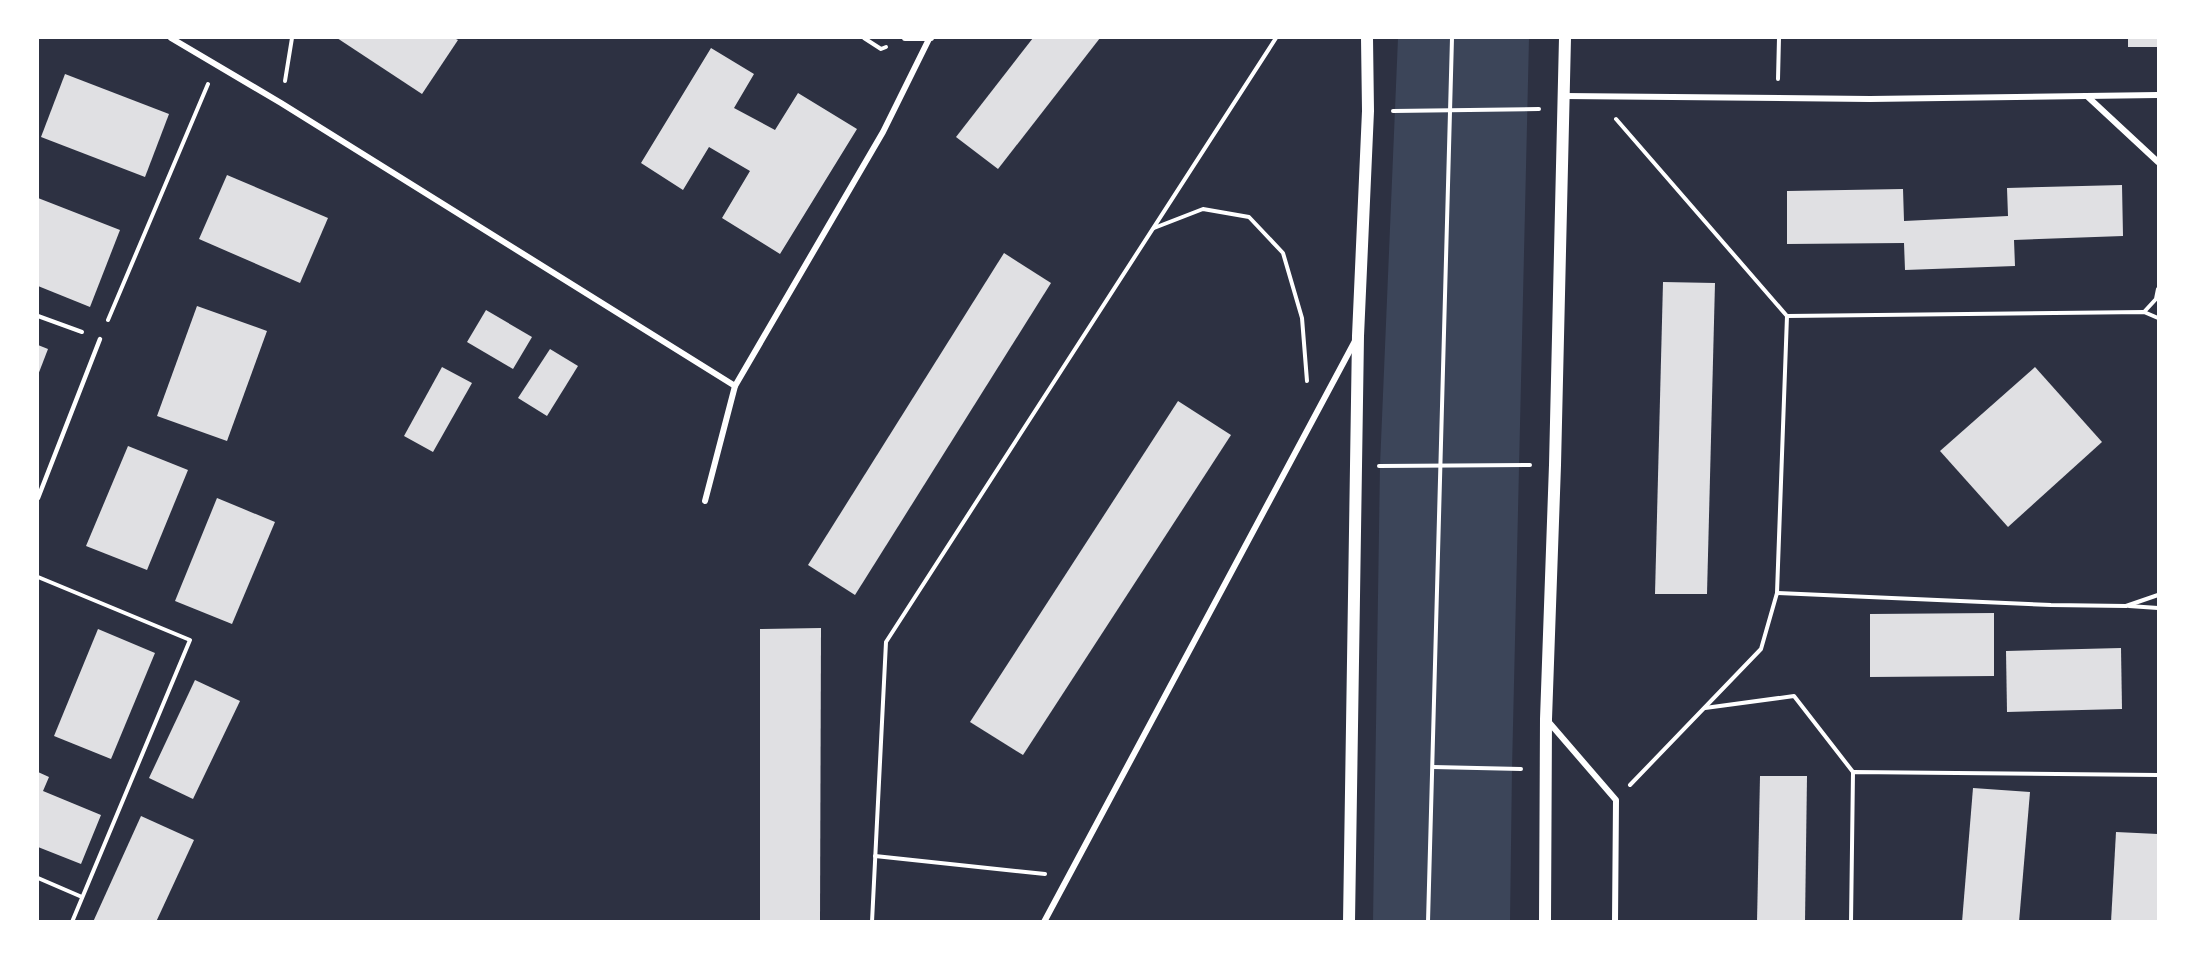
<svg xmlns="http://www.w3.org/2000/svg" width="2196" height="959" viewBox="0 0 2196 959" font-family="Signika,sans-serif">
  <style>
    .green { fill: #3c4559 }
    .building { fill: #e0e0e3 }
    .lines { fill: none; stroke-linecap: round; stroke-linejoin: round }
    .path { stroke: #fff; stroke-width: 4 }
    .service { stroke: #fff; stroke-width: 4.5 }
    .minor { stroke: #fff; stroke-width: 6 }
    .secondary { stroke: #fff; stroke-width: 12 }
  </style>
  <rect width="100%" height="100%" fill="#2d3142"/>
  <!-- green -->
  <polygon class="green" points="1398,38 1529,38 1512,769 1510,921 1373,922 1380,466"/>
  <!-- building -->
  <g class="building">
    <polygon points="337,38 454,38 458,40 422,94"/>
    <polygon points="1033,38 1100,38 998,169 956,137"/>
    <rect x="2128" y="38" width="30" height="9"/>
    <polygon points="711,48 754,74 734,108 775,130 798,93 857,129 780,254 722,218 750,171 709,147 683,190 641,163"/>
    <polygon points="65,74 169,114 145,177 41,137"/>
    <polygon points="227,175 328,218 300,283 199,239"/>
    <polygon points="2122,185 2123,236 2014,240 2015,266 1905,270 1904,243 1787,244 1787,191 1903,189 1904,221 2008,216 2007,188"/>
    <polygon points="38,198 120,230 90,307 38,286"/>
    <polygon points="1004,253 1051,283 855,595 808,565"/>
    <polygon points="1663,282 1715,283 1707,594 1655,594"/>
    <polygon points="197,306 267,331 227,441 157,416"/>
    <polygon points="486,310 532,337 513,369 467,342"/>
    <polygon points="38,345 48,349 38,375"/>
    <polygon points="550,349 578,366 547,416 518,398"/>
    <polygon points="442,367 472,383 433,452 404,436"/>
    <polygon points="2035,367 2102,442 2008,527 1940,451"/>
    <polygon points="1178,401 1231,435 1023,755 970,722"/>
    <polygon points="128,446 188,470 147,570 86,546"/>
    <polygon points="217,498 275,522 232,624 175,601"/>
    <polygon points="1994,613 1994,676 1870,677 1870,614"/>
    <polygon points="821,628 820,922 760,922 760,629"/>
    <polygon points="98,629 155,653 111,759 54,736"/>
    <polygon points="2121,648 2122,709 2007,712 2006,651"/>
    <polygon points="195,680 240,701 193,799 149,778"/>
    <polygon points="38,772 49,777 43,791 101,815 81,864 38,847"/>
    <polygon points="1760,776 1807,776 1805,922 1757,922"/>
    <polygon points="1973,788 2030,792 2019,922 1962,922"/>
    <polygon points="141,816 194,840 156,922 93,922"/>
    <polygon points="2116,832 2158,834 2158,922 2111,922"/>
  </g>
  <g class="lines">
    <!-- path -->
    <g class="path">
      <polyline points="864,38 881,49 886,47"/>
      <polyline points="1778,79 1779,38"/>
      <polyline points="285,81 292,38"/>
      <polyline points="1393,111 1539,109"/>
      <polyline points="1616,119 1787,316 1777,593 1761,649 1630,785"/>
      <polyline points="1154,228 1203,209 1249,217 1283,253 1302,318 1307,381"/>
      <polyline points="2144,312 2156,299 2158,289"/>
      <polyline points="38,316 82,332"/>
      <polyline points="1787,316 2144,312 2158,318"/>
      <polyline points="108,320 208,84"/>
      <polyline points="1379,466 1530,465"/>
      <polyline points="38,577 190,640 72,922"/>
      <polyline points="1777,593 2051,605 2126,606 2158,595"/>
      <polyline points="2129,606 2158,608"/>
      <polyline points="1705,708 1794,696 1853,772"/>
      <polyline points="1433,767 1521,769"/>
      <polyline points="875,856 1045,874"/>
      <polyline points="38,878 82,897"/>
      <polyline points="872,922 886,642 1276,38"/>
      <polyline points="1428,922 1452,38"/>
      <polyline points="1851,922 1853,772 2158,775"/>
    </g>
    <!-- service -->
    <polyline class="service" points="38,498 100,339"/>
    <!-- minor -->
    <g class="minor">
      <polyline points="171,38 281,103 735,386"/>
      <polyline points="905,38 931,38"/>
      <polyline points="1564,96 1870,99 2158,95"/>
      <polyline points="2088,97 2158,162"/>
      <polyline points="705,501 735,386 883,132 929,39"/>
      <polyline points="1547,720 1616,800 1615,922"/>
      <polyline points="1044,922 1355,341"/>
    </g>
    <!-- secondary -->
    <g class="secondary">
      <polyline points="1349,922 1358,336 1368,111 1367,38"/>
      <polyline points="1545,922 1546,719 1555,465 1565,38"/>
    </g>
  </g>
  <!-- border -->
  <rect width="2196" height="959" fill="none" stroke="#ffffff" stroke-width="78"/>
</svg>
